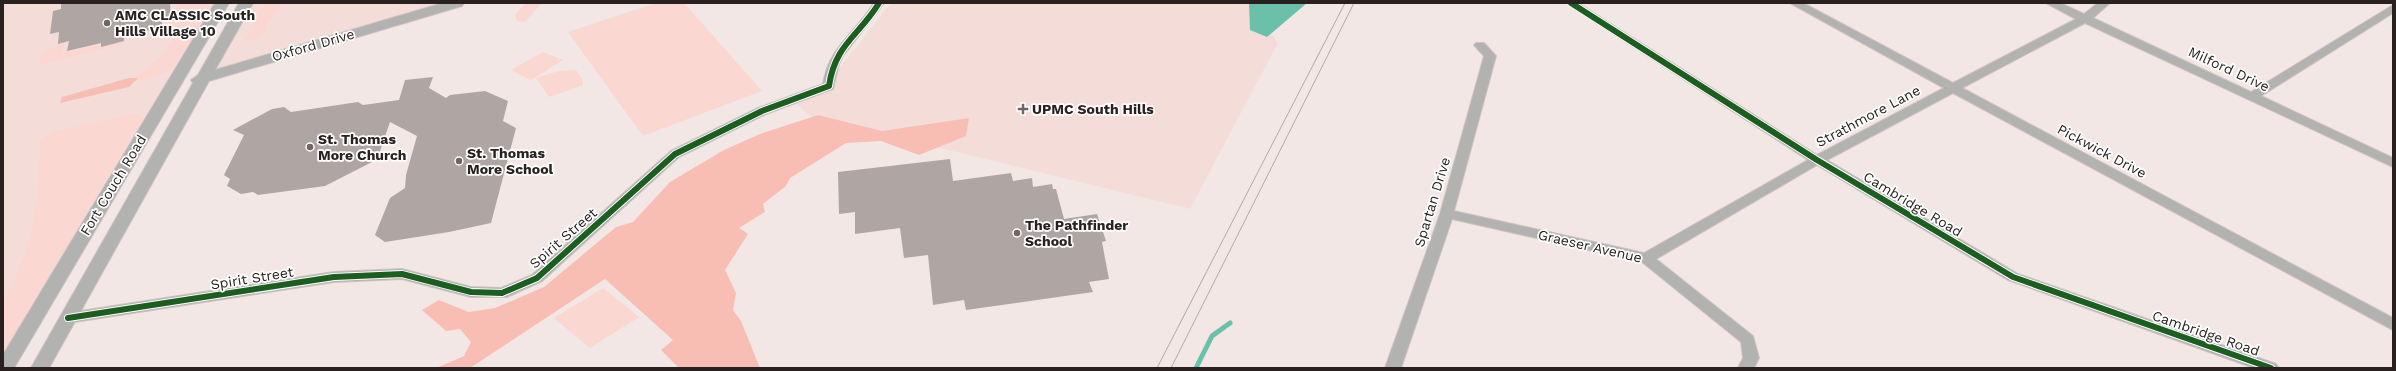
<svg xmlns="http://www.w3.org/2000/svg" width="2396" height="371" viewBox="0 0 2396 371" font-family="'Work Sans',sans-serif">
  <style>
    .built { fill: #f4ddd9 }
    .green { fill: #fad7d0 }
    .forest { fill: #f8beb4 }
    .water { fill: #6bc0aa }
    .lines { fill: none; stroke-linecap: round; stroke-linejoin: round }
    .stream { stroke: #6bc0aa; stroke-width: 5 }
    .building { fill: #afa6a4 }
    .minor-casing { stroke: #cec4c2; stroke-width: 2 }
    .tertiary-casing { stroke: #cec4c2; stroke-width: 2 }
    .minor { fill: #b2b2b1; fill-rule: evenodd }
    .tertiary { fill: #b2b2b1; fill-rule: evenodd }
    .tram { stroke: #adaba9; stroke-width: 1 }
    .cycleway-casing { stroke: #fff; stroke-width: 8 }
    .cycleway { stroke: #1b5e20; stroke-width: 6 }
    .poi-dot { fill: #6f6664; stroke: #fff; stroke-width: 1.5 }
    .labels { text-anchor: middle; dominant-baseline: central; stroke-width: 3.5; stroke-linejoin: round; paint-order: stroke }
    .poi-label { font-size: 14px; font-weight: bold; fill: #28211f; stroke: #fff; text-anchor: start }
    .street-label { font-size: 14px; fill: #28211f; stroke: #fff }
  </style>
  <rect width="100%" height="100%" fill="#f3e7e5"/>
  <!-- built -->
  <g class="built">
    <polygon points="3,3 222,3 5,368 3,368"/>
    <polygon points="246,3 457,3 205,77"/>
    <polygon points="891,3 1249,3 1278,43 1190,209 810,116 796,103 833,76"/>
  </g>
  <!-- green -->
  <g class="green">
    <path d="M180 3H213C202 20 184 59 169 70 159 77 145 80 134 82L137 78H133L135 76C153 64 167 55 174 34L166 36 167 19 176 15 175 5Z"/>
    <polygon points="264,3 282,3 266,27 266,31 252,41 245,40"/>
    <polygon points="526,3 542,3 525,22 517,21 515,15"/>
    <polygon points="656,3 684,3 762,91 643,136 568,32"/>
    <polygon points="126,40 126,43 39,65 39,60 49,48 63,45 62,54 99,43 99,47"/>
    <polygon points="543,52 563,60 531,80 511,70"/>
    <polygon points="576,70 583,80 583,85 549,97 536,78 559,71"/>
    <polygon points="131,114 141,116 142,120 3,352 3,299 6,298 27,250 37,203 40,141 54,132"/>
    <polygon points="603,288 639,317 590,348 554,318"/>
  </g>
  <!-- forest -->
  <g class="forest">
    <polygon points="129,78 138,78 129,87 60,103 62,97"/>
    <polygon points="818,115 882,131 969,118 966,136 919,155 881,141 846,143 790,178 786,186 763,204 765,212 739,228 748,234 725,270 736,293 733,310 741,321 760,368 679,368 661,350 673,340 605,279 470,368 436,368 464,356 471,342 460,329 446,331 422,310 439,300 469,312 495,308 544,287 616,227 633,222 670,182 724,150 760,134"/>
  </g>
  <!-- water -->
  <polygon class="water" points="1249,3 1307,3 1267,37 1250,30"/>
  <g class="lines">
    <!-- stream -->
    <polyline class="stream" points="1196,368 1212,336 1230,323"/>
  </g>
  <!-- building -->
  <g class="building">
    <polygon points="61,3 170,3 171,16 162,18 162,27 124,37 124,41 101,47 101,43 67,51 69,41 58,44 59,32 50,34 53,11 61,9"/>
    <polygon points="433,77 429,88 446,98 450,95 485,91 508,101 503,121 516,128 491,223 449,232 385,242 375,235 390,198 405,188 406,175 417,136 390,122 379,154 373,158 372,162 325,186 258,195 253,192 241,194 227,186 230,179 224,175 244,135 233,130 272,109 284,107 291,112 358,102 363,105 399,100 405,80"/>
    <polygon points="950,159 953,181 1011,173 1013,181 1032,178 1033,187 1052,184 1053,189 1056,189 1064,219 1097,214 1106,241 1102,242 1109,279 1089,282 1093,292 966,310 964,300 933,305 928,255 904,258 900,228 855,234 855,212 839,214 838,172"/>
  </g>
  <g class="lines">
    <!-- minor casing -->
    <g class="minor-casing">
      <g id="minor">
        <path d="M874 3H884L843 56 839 64 833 89 766 114 679 157 542 281 507 297H471L402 279 334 282 68 323 63 322 61 318 63 314 68 313 334 272 402 269 471 287 501 288 532 275 671 151 758 108 823 84C829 47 855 33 874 3Z"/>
        <polygon points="1566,3 1578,3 1817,155 1944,88 1790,3 1803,3 1953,83 2076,19 2046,3 2060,3 2084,14 2098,3 2110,3 2093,18 2251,92 2393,5 2393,13 2261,96 2393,158 2393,167 2085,23 1962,88 2393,318 2393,330 1953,93 1827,160 2018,274 2276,364 2279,368 2254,368 2008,280 1817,165 1656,259 1753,336 1759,358 1754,368 1738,368 1743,358 1741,342 1642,262 1452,219 1401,368 1385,368 1440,214 1484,56 1474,45 1476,43 1484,43 1496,56 1454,211 1644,253 1808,160"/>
      </g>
    </g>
    <!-- tertiary casing -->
    <g class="tertiary-casing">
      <g id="tertiary">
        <polygon points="215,3 229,3 14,368 3,368 3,355"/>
        <polygon points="239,3 253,3 215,70 443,3 464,3 462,6 209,81 49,368 31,368 193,83 191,80 198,75"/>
      </g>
    </g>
    <!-- minor -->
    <use href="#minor" class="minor"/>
    <!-- tertiary -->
    <use href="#tertiary" class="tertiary"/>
    <!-- tram -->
    <g class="tram">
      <polyline points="1157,368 1345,3"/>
      <polyline points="1171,368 1354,3"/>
    </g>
    <!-- cycleway casing -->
    <g class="cycleway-casing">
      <g id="cycleway">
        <polyline points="1571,3 1817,160 2013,277 2271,368"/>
        <path d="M68 318 334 277 402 274 471 292 502 293 537 278 675 154 762 111 829 86C835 44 859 36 879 3"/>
      </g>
    </g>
    <!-- cycleway -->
    <use href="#cycleway" class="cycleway"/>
  </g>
  <!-- markers -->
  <g class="poi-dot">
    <circle cx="107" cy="23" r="4"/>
    <path d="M1021 103h4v4h4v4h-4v4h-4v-4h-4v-4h4z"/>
    <circle cx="310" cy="147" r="4"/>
    <circle cx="459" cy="161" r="4"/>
    <circle cx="1017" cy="233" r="4"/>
  </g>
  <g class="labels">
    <!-- poi labels -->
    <g class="poi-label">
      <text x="115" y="15">AMC CLASSIC South<tspan x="115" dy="16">Hills Village 10</tspan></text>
      <text x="1032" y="109">UPMC South Hills</text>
      <text x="318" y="139">St. Thomas<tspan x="318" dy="16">More Church</tspan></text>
      <text x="467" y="153">St. Thomas<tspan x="467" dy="16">More School</tspan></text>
      <text x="1025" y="225">The Pathfinder<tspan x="1025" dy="16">School</tspan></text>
    </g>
    <!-- street labels -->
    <g class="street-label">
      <text transform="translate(313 45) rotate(-16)">Oxford Drive</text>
      <text transform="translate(2229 69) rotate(25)">Milford Drive</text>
      <text transform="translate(1868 116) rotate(-28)">Strathmore Lane</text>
      <text transform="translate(2102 151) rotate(28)">Pickwick Drive</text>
      <text transform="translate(113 185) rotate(-59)">Fort Couch Road</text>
      <text transform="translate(1432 202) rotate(-73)">Spartan Drive</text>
      <text transform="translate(1913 204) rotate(31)">Cambridge Road</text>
      <text transform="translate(563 238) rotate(-41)">Spirit Street</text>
      <text transform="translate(1590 246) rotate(13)">Graeser Avenue</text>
      <text transform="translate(252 278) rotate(-9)">Spirit Street</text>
      <text transform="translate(2206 333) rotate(19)">Cambridge Road</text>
    </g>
  </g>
  <!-- border -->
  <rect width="2396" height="371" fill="none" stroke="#28211f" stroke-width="8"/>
</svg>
